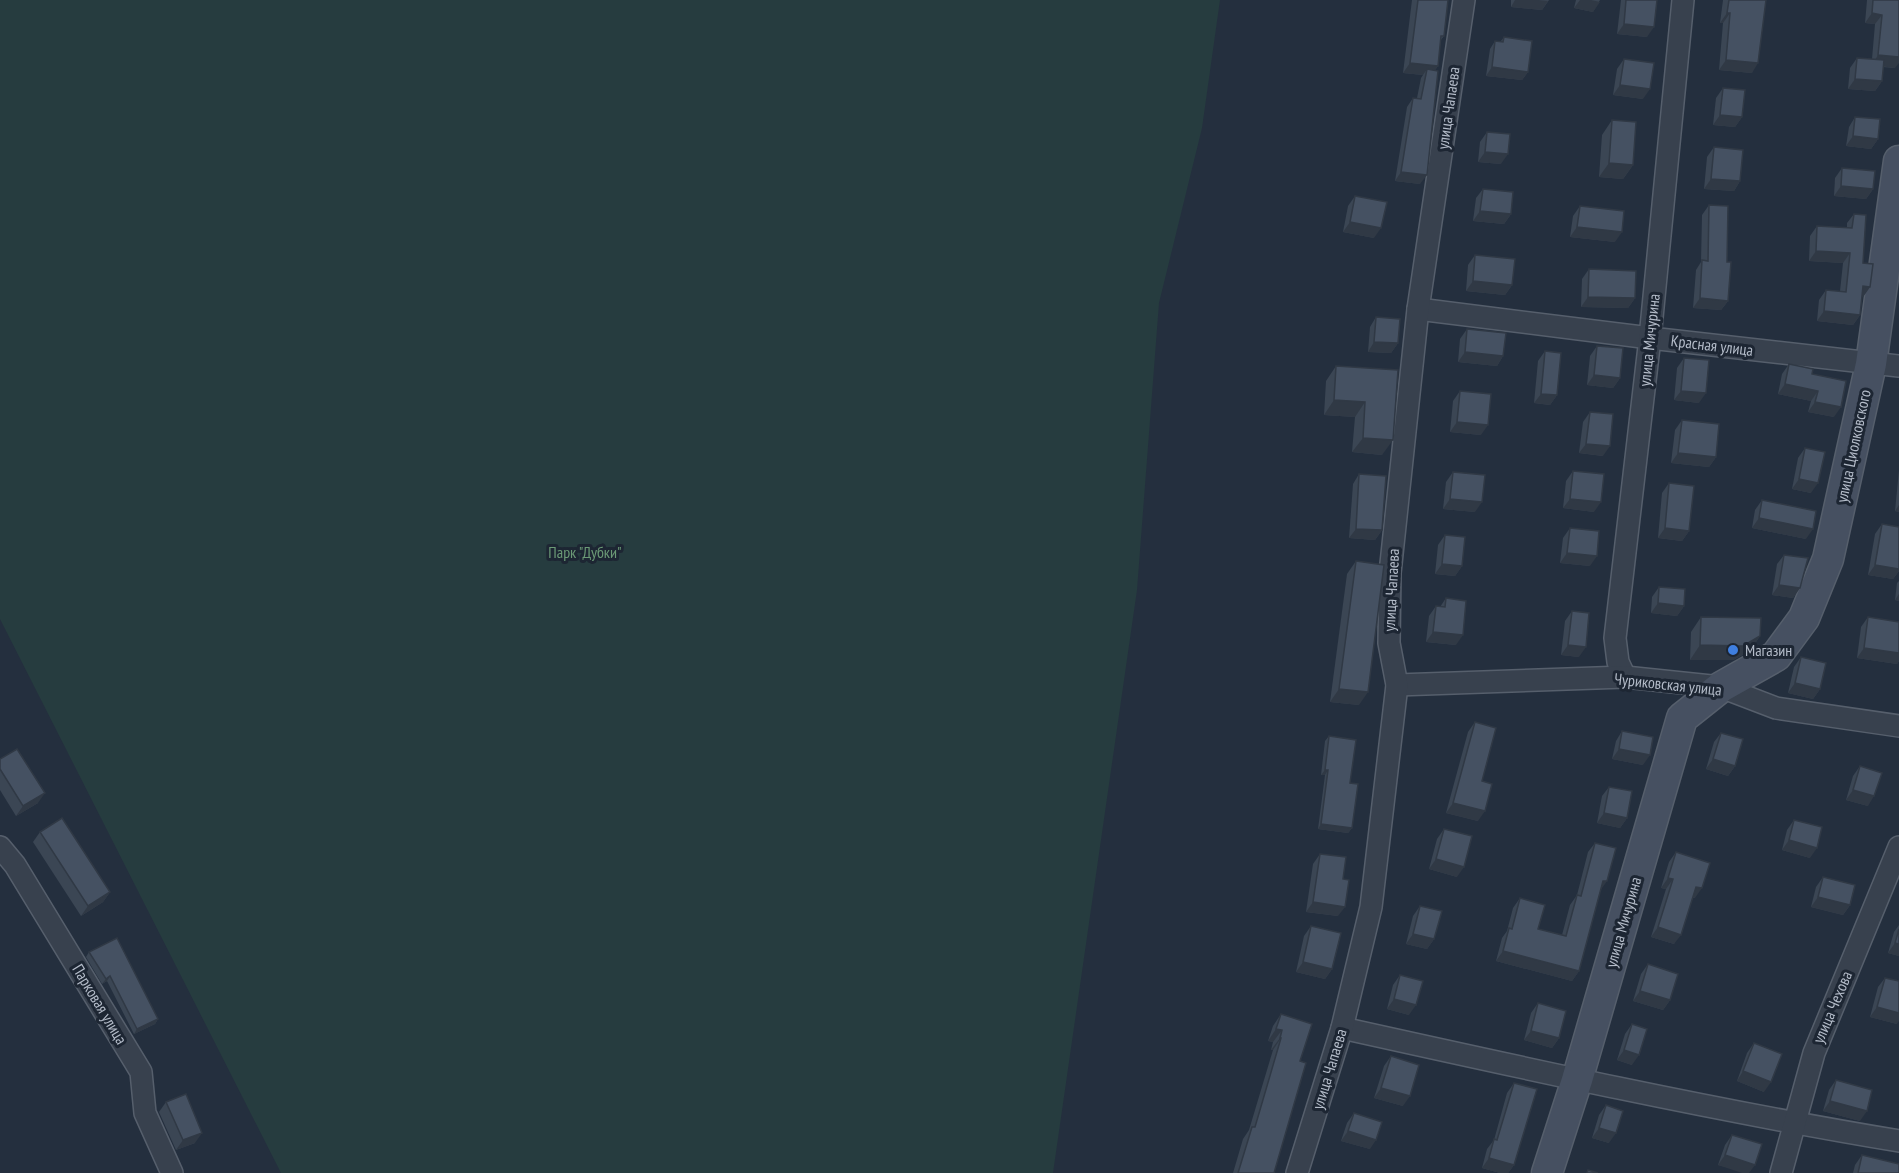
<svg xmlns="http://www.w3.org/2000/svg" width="1899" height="1173" viewBox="0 0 1899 1173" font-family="'PT Sans Narrow',sans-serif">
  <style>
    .green { fill: #263c3f }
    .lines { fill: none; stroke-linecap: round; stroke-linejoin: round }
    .street-casing { stroke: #565f6c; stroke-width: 24 }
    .secondary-casing { stroke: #565f6c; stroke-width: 33 }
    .street { stroke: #38414e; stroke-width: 21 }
    .secondary { stroke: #465061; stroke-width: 30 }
    .wall { fill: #3b4654 }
    .shaded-wall { fill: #303945 }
    .building { fill: #455162; stroke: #303945; stroke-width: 1.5 }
    .shop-dot { fill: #3f7fe0; stroke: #1d2633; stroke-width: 2 }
    .labels { text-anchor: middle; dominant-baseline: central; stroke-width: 6; stroke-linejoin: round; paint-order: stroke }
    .street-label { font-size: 16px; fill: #b4bcc9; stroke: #1d2633 }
    .park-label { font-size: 16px; fill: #6b9a76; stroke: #1d2633 }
    .poi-label { font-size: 16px; fill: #b4bcc9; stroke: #1d2633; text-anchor: start }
  </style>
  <rect width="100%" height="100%" fill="#242f3e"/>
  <!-- green -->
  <polygon class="green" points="0,0 1220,0 1202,128 1159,303 1137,590 1053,1173 281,1173 0,619"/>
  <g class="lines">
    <!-- street casing -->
    <g class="street-casing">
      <g id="street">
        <polyline points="1418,309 1650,338 1899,366"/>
        <polyline points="1625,677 1618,662 1615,638 1650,338 1683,0"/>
        <polyline points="1397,685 1625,677 1721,687 1776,708 1899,726"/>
        <polyline points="0,847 15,865 141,1072 145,1113 172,1173"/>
        <path d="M1342 1028C1527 1069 1712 1110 1899 1141"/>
        <polyline points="1297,1173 1342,1028 1371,907 1397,685 1389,643 1390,573 1418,309 1464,0"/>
        <polyline points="1781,1173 1814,1053 1899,847"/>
      </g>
    </g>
    <!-- secondary casing -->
    <g class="secondary-casing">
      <polyline id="secondary" points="1547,1173 1577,1080 1682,718 1721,687 1776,656 1804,618 1828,559 1871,364 1899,161"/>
    </g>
    <!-- street -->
    <use href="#street" class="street"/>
    <!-- secondary -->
    <use href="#secondary" class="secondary"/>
  </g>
  <!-- wall -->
  <g class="wall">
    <polygon points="1412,0 1448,0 1444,36 1440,41 1438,66 1435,70 1420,184 1395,181 1407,107 1413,98 1417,98 1421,78 1423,75 1403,73"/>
    <polygon points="1511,0 1549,0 1542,10 1511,7"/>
    <polygon points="1576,0 1600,0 1593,12 1574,8"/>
    <polygon points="1621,0 1657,0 1647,37 1617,34"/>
    <polygon points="1723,0 1766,0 1752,73 1719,70 1723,23 1720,23"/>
    <polygon points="1867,0 1899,0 1895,68 1883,67 1882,81 1875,91 1848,89 1850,68 1857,58 1872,59 1875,24 1865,23"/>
    <polygon points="1504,37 1528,72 1522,80 1486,76 1490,49 1495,41 1501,41"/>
    <polygon points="1624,59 1643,99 1613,95 1617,69"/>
    <polygon points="1723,88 1742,117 1735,127 1713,125 1716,98"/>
    <polygon points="1855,117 1878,139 1871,149 1846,146 1849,127"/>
    <polygon points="1612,120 1633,165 1623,179 1599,177 1602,135"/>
    <polygon points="1487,132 1501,164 1478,162 1480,142"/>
    <polygon points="1714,147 1740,181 1734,191 1704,189 1707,157"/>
    <polygon points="1842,168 1873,189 1866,199 1834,196 1835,178"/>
    <polygon points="1483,189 1511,214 1504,224 1473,221 1476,198"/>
    <polygon points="1355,196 1374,238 1343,232 1348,206"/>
    <polygon points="1709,205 1727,262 1728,301 1721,310 1693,308 1696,270 1701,262 1702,215"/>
    <polygon points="1580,206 1615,242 1570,237 1573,216"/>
    <polygon points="1854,214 1863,263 1870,287 1863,297 1862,297 1860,315 1853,325 1817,321 1819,300 1826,290 1840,291 1843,263 1809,261 1810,236 1817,226 1847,228 1847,223"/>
    <polygon points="1475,255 1512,285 1505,295 1466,291 1468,265"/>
    <polygon points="1589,269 1635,298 1628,308 1581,307 1582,279"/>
    <polygon points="1376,317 1398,343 1391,353 1368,352 1370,327"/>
    <polygon points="1467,329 1503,356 1497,366 1458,362 1460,339"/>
    <polygon points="1597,346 1620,378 1613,388 1587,385 1590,356"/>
    <polygon points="1545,351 1557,395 1550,405 1534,403 1538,361"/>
    <polygon points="1684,358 1699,403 1674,400 1677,368"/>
    <polygon points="1789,364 1812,374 1834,417 1808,412 1811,401 1778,394 1782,374"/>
    <polygon points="1336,366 1398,370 1382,455 1352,452 1355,417 1324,415 1326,381"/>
    <polygon points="1460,391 1481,435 1450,432 1453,401"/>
    <polygon points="1590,412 1603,456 1579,453 1583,422"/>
    <polygon points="1682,420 1716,457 1709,467 1671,463 1675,430"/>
    <polygon points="1805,448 1811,493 1792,489 1798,458"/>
    <polygon points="1899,470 1899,512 1895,511"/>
    <polygon points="1573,471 1594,512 1563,508 1566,481"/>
    <polygon points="1453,472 1475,512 1443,509 1446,482"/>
    <polygon points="1359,474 1382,530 1375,540 1349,538 1353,484"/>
    <polygon points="1669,483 1689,531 1682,541 1658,538 1662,493"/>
    <polygon points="1762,500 1806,539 1752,528 1755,510"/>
    <polygon points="1882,524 1899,527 1899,571 1893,579 1868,575 1875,534"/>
    <polygon points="1570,528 1590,566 1560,563 1563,538"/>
    <polygon points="1445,535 1462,566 1455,576 1435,574 1438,545"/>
    <polygon points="1784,555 1800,588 1793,598 1772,595 1777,564"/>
    <polygon points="1356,561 1359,705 1330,702 1347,574"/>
    <polygon points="1899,581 1899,601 1895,600 1897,583"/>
    <polygon points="1659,587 1684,606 1677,616 1651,613 1652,597"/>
    <polygon points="1446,598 1456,645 1426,642 1429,616 1436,606 1440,607"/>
    <polygon points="1572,611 1579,657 1561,655 1565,621"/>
    <polygon points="1701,617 1760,636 1750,651 1733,660 1690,660 1691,632"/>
    <polygon points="1868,617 1899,622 1899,661 1897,664 1857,658 1861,627"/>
    <polygon points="1801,657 1820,689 1813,699 1788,693 1794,667"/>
    <polygon points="1475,722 1482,781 1478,821 1446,813 1468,732"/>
    <polygon points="1622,731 1643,765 1612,759 1616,741"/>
    <polygon points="1721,733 1735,766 1728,776 1706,769 1714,742"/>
    <polygon points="1329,736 1350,783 1352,828 1348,833 1318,829 1325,775 1321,775 1325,741"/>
    <polygon points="0,759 38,803 16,816 0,790"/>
    <polygon points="1860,766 1868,806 1846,800 1853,776"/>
    <polygon points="1609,787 1627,818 1620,828 1597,823 1602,796"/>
    <polygon points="1794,820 1810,858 1782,850 1787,830"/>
    <polygon points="1444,829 1457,877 1429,869 1437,839"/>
    <polygon points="40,832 110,892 103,902 81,916 33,842"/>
    <polygon points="1595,843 1579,971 1572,981 1496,961 1502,938 1507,931 1513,908 1520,898 1538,929 1562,935 1570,905 1577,895 1588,852"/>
    <polygon points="1676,852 1695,898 1693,898 1674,944 1651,937 1666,889 1661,888 1669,862"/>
    <polygon points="1320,854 1338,916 1306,912 1313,864"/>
    <polygon points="1823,877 1850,905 1843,915 1811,907 1816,887"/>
    <polygon points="1420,906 1434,939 1427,949 1406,944 1413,916"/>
    <polygon points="1899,925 1899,956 1888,953 1894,932"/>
    <polygon points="1311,926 1332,969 1325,979 1296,972 1304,936"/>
    <polygon points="89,952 158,1019 155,1024 134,1034 107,981 102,984 86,957"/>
    <polygon points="1648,964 1670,1000 1663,1010 1633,1001 1641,974"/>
    <polygon points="1400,975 1409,1015 1387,1009 1393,985"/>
    <polygon points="1885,978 1897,1024 1870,1017 1878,987"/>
    <polygon points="1538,1003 1559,1038 1552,1048 1524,1040 1531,1013"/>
    <polygon points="1281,1014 1300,1061 1274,1173 1233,1173 1243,1139 1249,1130 1273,1050 1271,1050 1273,1042 1268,1041 1273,1026"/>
    <polygon points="1632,1024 1632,1065 1617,1060 1625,1034"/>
    <polygon points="1754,1043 1764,1092 1737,1081 1747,1053"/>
    <polygon points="1391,1056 1403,1106 1374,1098 1384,1066"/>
    <polygon points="1836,1080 1860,1121 1823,1111 1829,1090"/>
    <polygon points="1514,1083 1514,1165 1508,1173 1500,1173 1482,1168 1487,1149 1494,1140 1507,1093"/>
    <polygon points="166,1102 195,1143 176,1150 159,1112"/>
    <polygon points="1606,1105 1609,1143 1592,1138 1599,1115"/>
    <polygon points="1354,1113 1370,1149 1341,1141 1347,1123"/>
    <polygon points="1732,1135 1749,1173 1718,1165 1725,1145"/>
    <polygon points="1862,1155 1899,1173 1853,1173 1855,1165"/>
  </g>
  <!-- shaded-wall -->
  <g class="shaded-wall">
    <polygon points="1515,0 1538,0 1548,1 1542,10 1511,7"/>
    <polygon points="1580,0 1591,0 1600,2 1593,12 1574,8"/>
    <polygon points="1727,13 1730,13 1723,23 1720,23"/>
    <polygon points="1872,13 1882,15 1875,24 1865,23"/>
    <polygon points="1624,24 1654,27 1647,37 1617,34"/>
    <polygon points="1878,55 1899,57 1899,63 1895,68 1872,65"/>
    <polygon points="1726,60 1758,63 1752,73 1719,70"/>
    <polygon points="1410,63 1438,66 1431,76 1427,69 1423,75 1403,73"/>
    <polygon points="1492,67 1528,72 1522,80 1486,76"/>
    <polygon points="1855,79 1882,81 1875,91 1848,89"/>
    <polygon points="1620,85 1650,89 1643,99 1613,95"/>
    <polygon points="1720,115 1742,117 1735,127 1713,125"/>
    <polygon points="1853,136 1878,139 1871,149 1846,146"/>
    <polygon points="1485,152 1508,154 1501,164 1478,162"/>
    <polygon points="1609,163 1633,165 1623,179 1599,177"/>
    <polygon points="1401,172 1427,175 1420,184 1395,181"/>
    <polygon points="1711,179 1740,181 1734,191 1704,189"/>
    <polygon points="1841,186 1873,189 1866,199 1834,196"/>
    <polygon points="1480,211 1511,214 1504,224 1473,221"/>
    <polygon points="1350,222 1381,228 1374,238 1343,232"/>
    <polygon points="1577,227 1622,232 1615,242 1570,237"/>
    <polygon points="1816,251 1850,253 1843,263 1809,261"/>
    <polygon points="1473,281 1512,285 1505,295 1466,291"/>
    <polygon points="1863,286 1870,287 1863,297 1856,296"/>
    <polygon points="1588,297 1635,298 1628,308 1581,307"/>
    <polygon points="1700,298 1728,301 1721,310 1693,308"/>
    <polygon points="1824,311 1860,315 1853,325 1817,321"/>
    <polygon points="1374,342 1398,343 1391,353 1368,352"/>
    <polygon points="1465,352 1503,356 1497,366 1458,362"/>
    <polygon points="1594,375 1620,378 1613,388 1587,385"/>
    <polygon points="1785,384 1818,391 1811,401 1778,394"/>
    <polygon points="1681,391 1706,393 1699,403 1674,400"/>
    <polygon points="1541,394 1557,395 1550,405 1534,403"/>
    <polygon points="1334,400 1365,402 1355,417 1324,415"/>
    <polygon points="1815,402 1841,407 1834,417 1808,412"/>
    <polygon points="1457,422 1488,425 1481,435 1450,432"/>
    <polygon points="1363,438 1393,440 1382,455 1352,452"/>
    <polygon points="1586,444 1610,446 1603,456 1579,453"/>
    <polygon points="1678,453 1716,457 1709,467 1671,463"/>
    <polygon points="1799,479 1818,483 1811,493 1792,489"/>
    <polygon points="1450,499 1482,502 1475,512 1443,509"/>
    <polygon points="1570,499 1601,502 1594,512 1563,508"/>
    <polygon points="1899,505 1899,512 1895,511"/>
    <polygon points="1759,518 1813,529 1806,539 1752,528"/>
    <polygon points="1665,528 1689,531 1682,541 1658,538"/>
    <polygon points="1356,529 1382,530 1375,540 1349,538"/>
    <polygon points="1567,553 1597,556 1590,566 1560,563"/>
    <polygon points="1442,564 1462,566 1455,576 1435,574"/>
    <polygon points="1875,565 1899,569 1899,571 1893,579 1868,575"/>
    <polygon points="1779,585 1800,588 1793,598 1772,595"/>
    <polygon points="1899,594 1899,601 1895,600"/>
    <polygon points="1658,603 1684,606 1677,616 1651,613"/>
    <polygon points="1433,632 1463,635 1456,645 1426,642"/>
    <polygon points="1760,636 1750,651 1733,660 1690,660 1700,645"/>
    <polygon points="1568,645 1586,647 1579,657 1561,655"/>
    <polygon points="1864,648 1899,653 1899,661 1897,664 1857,658"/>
    <polygon points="1795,683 1820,689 1813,699 1788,693"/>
    <polygon points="1339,689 1368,692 1359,705 1330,702"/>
    <polygon points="1619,749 1650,755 1643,765 1612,759"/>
    <polygon points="1713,759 1735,766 1728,776 1706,769"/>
    <polygon points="1325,770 1328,770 1325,775 1321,775"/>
    <polygon points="1853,790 1874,796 1868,806 1846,800"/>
    <polygon points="45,793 38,803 16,816 23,806"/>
    <polygon points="1453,803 1485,811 1478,821 1446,813"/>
    <polygon points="1604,813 1627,818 1620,828 1597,823"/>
    <polygon points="1321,824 1352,828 1348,833 1318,829"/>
    <polygon points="1789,840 1817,848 1810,858 1782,850"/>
    <polygon points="1436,859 1464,867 1457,877 1429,869"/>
    <polygon points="1668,878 1673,879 1666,889 1661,888"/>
    <polygon points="1603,881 1607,881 1600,891"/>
    <polygon points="1696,887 1702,888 1695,898 1689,896"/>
    <polygon points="110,892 103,902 81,916 88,906"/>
    <polygon points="1818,897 1850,905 1843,915 1811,907"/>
    <polygon points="1313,902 1345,907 1338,916 1306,912"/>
    <polygon points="1658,927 1681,935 1674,944 1651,937"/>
    <polygon points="1413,934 1434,939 1427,949 1406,944"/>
    <polygon points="1895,943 1899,944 1899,956 1888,953"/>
    <polygon points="1503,951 1579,971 1572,981 1496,961"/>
    <polygon points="1303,962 1332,969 1325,979 1296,972"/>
    <polygon points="110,976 107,981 102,984 106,979"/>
    <polygon points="1640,991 1670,1000 1663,1010 1633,1001"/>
    <polygon points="1394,999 1416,1005 1409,1015 1387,1009"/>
    <polygon points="1877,1007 1899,1013 1899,1021 1897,1024 1870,1017"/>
    <polygon points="158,1019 155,1024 134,1034 137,1029"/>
    <polygon points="1276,1029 1282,1030 1273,1042 1268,1041"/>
    <polygon points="1531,1031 1559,1038 1552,1048 1524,1040"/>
    <polygon points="1280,1038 1281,1038 1273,1050 1271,1050"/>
    <polygon points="1624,1050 1639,1055 1632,1065 1617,1060"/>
    <polygon points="1743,1071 1771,1082 1764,1092 1737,1081"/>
    <polygon points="1381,1088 1410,1096 1403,1106 1374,1098"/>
    <polygon points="1830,1101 1867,1111 1860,1121 1823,1111"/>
    <polygon points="1599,1128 1616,1133 1609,1143 1592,1138"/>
    <polygon points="1348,1131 1376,1140 1370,1149 1341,1141"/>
    <polygon points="202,1133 195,1143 176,1150 183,1140"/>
    <polygon points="1725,1155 1755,1165 1749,1173 1742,1173 1718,1165"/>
    <polygon points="1489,1158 1514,1165 1508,1173 1500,1173 1482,1168"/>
  </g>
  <!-- building -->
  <g class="building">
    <polygon points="1418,0 1448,0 1444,36 1441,36 1438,66 1410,63"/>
    <polygon points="1626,0 1657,0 1654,27 1624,24"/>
    <polygon points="1729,0 1766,0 1758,63 1726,60 1730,13 1727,13"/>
    <polygon points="1873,0 1899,0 1899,57 1878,55 1882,15 1872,13"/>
    <polygon points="1504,37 1532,41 1528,72 1492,67 1495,41 1503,42"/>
    <polygon points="1857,58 1884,60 1882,81 1855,79"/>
    <polygon points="1624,59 1654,63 1650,89 1620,85"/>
    <polygon points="1427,69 1438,71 1427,175 1401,172 1413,98 1421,99"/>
    <polygon points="1723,88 1745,90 1742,117 1720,115"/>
    <polygon points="1855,117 1880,119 1878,139 1853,136"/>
    <polygon points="1612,120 1636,122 1633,165 1609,163"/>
    <polygon points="1487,132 1510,134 1508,154 1485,152"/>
    <polygon points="1714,147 1743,150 1740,181 1711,179"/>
    <polygon points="1842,168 1875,171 1873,189 1841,186"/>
    <polygon points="1483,189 1513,192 1511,214 1480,211"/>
    <polygon points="1355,196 1387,202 1381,228 1350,222"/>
    <polygon points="1709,205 1728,206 1727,262 1731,262 1728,301 1700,298 1702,260 1708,261"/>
    <polygon points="1580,206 1624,211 1622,232 1577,227"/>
    <polygon points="1854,214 1866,215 1863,263 1873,264 1870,287 1863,286 1860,315 1824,311 1826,290 1846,292 1850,253 1816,251 1817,226 1852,228"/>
    <polygon points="1475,255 1515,259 1512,285 1473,281"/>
    <polygon points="1589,269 1636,271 1635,298 1588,297"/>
    <polygon points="1376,317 1400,319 1398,343 1374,342"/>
    <polygon points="1467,329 1506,333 1503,356 1465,352"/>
    <polygon points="1597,346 1623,348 1620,378 1594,375"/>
    <polygon points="1545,351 1561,353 1557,395 1541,394"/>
    <polygon points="1684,358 1709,360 1706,393 1681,391"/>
    <polygon points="1789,364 1813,369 1812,374 1846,381 1841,407 1815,402 1818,391 1785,384"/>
    <polygon points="1336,366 1398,370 1393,440 1363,438 1365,402 1334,400"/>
    <polygon points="1460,391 1491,394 1488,425 1457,422"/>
    <polygon points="1590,412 1613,414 1610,446 1586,444"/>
    <polygon points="1682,420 1719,424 1716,457 1678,453"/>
    <polygon points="1805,448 1825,452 1818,483 1799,479"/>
    <polygon points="1573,471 1604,474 1601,502 1570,499"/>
    <polygon points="1453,472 1485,475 1482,502 1450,499"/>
    <polygon points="1359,474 1386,476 1382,530 1356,529"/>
    <polygon points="1669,483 1694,486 1689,531 1665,528"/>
    <polygon points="1762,500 1816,511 1813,529 1759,518"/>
    <polygon points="1882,524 1899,527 1899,569 1875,565"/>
    <polygon points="1570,528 1599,531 1597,556 1567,553"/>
    <polygon points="1445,535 1465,537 1462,566 1442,564"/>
    <polygon points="1784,555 1808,558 1800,588 1779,585"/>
    <polygon points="1356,561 1384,565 1368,692 1339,689"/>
    <polygon points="1659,587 1685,589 1684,606 1658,603"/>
    <polygon points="1446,598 1466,601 1463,635 1433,632 1436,606 1445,607"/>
    <polygon points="1572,611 1589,613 1586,647 1568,645"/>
    <polygon points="1701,617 1761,618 1760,636 1743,646 1700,645"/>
    <polygon points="1868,617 1899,622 1899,653 1864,648"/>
    <polygon points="1801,657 1826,663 1820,689 1795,683"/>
    <polygon points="1475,722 1496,728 1482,781 1492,784 1485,811 1453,803"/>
    <polygon points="1622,731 1653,737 1650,755 1619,749"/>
    <polygon points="1721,733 1743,739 1735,766 1713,759"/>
    <polygon points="1329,736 1356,740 1350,783 1358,784 1352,828 1321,824 1328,770 1325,770"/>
    <polygon points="17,749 45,793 23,806 0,769 0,759"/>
    <polygon points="1860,766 1882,773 1874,796 1853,790"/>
    <polygon points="1609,787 1632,791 1627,818 1604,813"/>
    <polygon points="62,818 110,892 88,906 40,832"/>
    <polygon points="1794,820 1822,827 1817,848 1789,840"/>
    <polygon points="1444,829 1472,836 1464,867 1436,859"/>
    <polygon points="1595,843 1616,848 1607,881 1603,881 1579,971 1503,951 1509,928 1512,929 1520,898 1545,905 1538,929 1566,936 1577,895 1581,896"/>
    <polygon points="1676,852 1710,863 1702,888 1696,887 1681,935 1658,927 1673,879 1668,878"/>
    <polygon points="1320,854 1346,857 1343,879 1349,880 1345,907 1313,902"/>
    <polygon points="1823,877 1855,885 1850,905 1818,897"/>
    <polygon points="1420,906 1442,911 1434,939 1413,934"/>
    <polygon points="1311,926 1341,933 1332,969 1303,962"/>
    <polygon points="1899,929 1899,944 1895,943"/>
    <polygon points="117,938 158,1019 137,1029 110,976 106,979 89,952"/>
    <polygon points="1648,964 1678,974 1670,1000 1640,991"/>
    <polygon points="1400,975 1423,981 1416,1005 1394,999"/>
    <polygon points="1885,978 1899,981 1899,1013 1877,1007"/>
    <polygon points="1538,1003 1566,1011 1559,1038 1531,1031"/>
    <polygon points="1281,1014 1312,1024 1300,1061 1306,1063 1274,1173 1238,1173 1252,1127 1255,1127 1281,1038 1280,1038 1282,1030 1276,1029"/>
    <polygon points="1632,1024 1647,1029 1639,1055 1624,1050"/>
    <polygon points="1754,1043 1782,1054 1771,1082 1743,1071"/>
    <polygon points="1391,1056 1419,1065 1410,1096 1381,1088"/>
    <polygon points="1836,1080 1872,1090 1867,1111 1830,1101"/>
    <polygon points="1514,1083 1537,1089 1514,1165 1489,1158 1494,1139 1497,1140"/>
    <polygon points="186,1094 202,1133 183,1140 166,1102"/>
    <polygon points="1606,1105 1623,1111 1616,1133 1599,1128"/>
    <polygon points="1354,1113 1382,1122 1376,1140 1348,1131"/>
    <polygon points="1732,1135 1762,1144 1755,1165 1725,1155"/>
    <polygon points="1862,1155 1899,1164 1899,1173 1858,1173"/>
    <polygon points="1588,1170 1598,1173 1587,1173"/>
  </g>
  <!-- markers -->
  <circle class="shop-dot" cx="1733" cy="650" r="6"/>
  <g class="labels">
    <!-- street labels -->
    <g class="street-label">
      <text transform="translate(1448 108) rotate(-82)">улица Чапаева</text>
      <text transform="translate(1649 340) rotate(-84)">улица Мичурина</text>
      <text transform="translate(1712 345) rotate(7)">Красная улица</text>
      <text transform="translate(1853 446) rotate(-78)">улица Циолковского</text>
      <text transform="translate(1391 590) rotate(-87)">улица Чапаева</text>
      <text transform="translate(1668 684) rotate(6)">Чуриковская улица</text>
      <text transform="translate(1623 922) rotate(-74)">улица Мичурина</text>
      <text transform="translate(100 1004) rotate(59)">Парковая улица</text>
      <text transform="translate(1832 1007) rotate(-67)">улица Чехова</text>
      <text transform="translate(1329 1069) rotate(-73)">улица Чапаева</text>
    </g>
    <!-- park labels -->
    <g class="park-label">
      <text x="585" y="552">Парк "Дубки"</text>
    </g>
    <!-- poi labels -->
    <g class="poi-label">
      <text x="1745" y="650">Магазин</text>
    </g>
  </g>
</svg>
